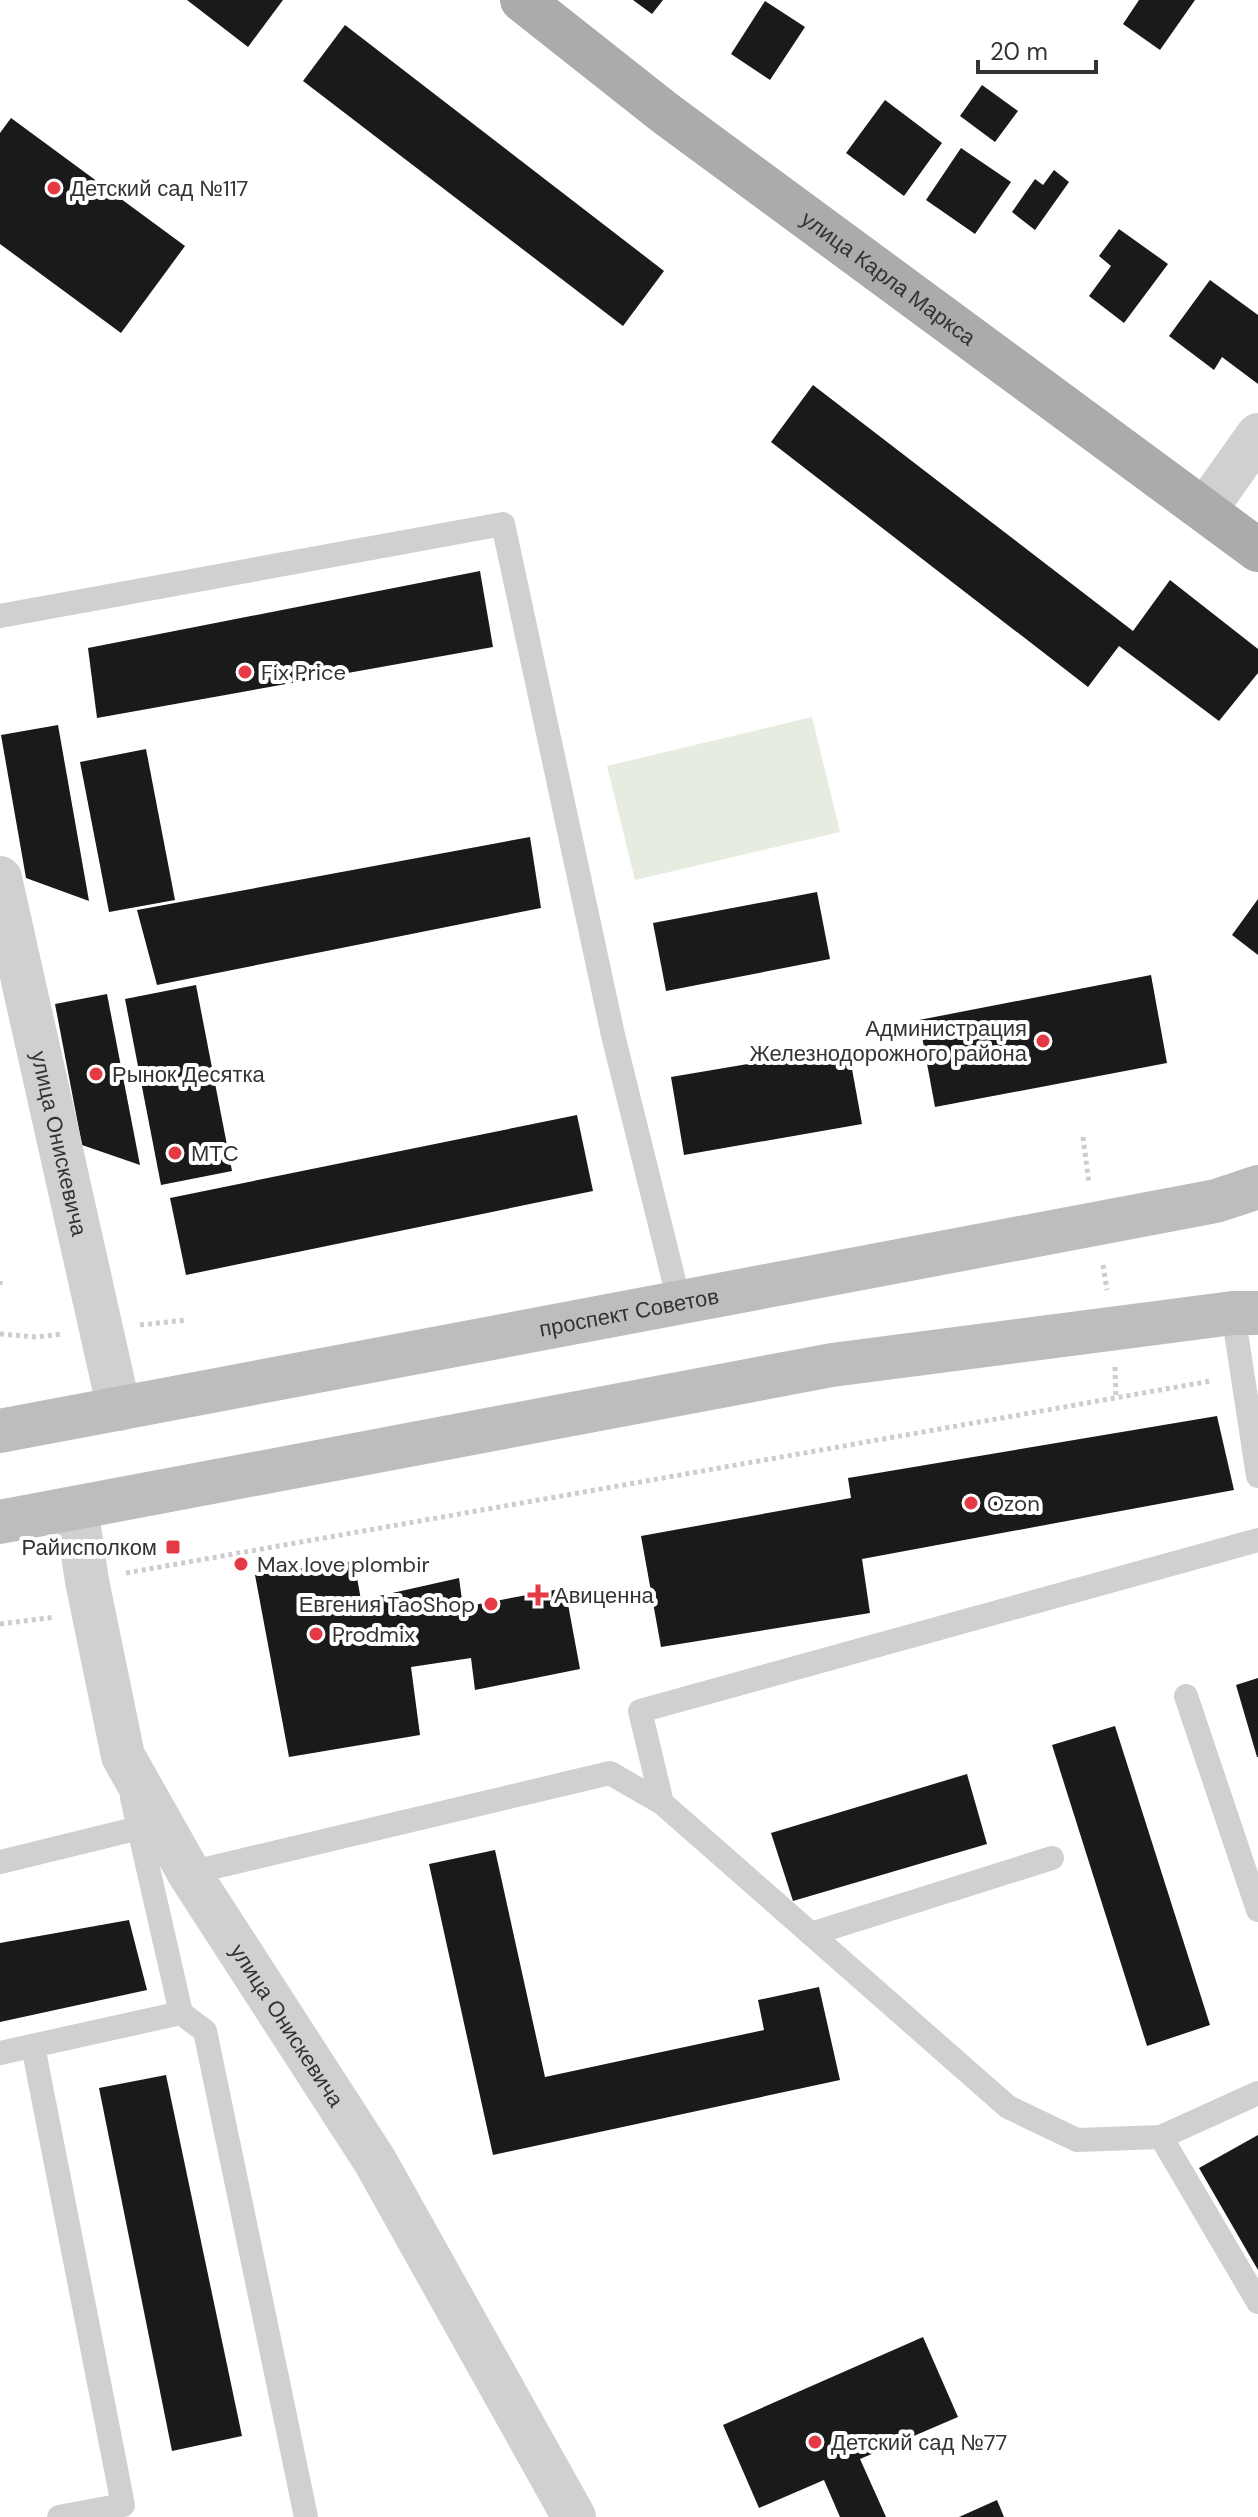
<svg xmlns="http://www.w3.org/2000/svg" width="1258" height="2517" viewBox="0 0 1258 2517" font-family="'DM Sans',sans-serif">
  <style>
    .green { fill: #e6ecdf }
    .building { fill: #1a1a1a }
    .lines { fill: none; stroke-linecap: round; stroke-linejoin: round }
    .path { stroke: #cdcdcd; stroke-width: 5; stroke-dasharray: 4 4; stroke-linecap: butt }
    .lane { stroke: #d0d0d0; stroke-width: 24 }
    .street { stroke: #d0d0d0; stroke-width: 44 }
    .secondary { stroke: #bdbdbd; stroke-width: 44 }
    .primary { stroke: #ababab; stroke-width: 44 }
    .poi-dot { fill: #e63946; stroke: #fff; stroke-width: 3 }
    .labels { text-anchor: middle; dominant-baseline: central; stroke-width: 8; stroke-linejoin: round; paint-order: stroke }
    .poi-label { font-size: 22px; fill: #333; stroke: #fff; text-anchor: start }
    .street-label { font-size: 22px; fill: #333; stroke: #fff }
  </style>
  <rect width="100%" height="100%" fill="#fff"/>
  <!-- green -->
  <polygon class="green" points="812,717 840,832 635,880 607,766"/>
  <!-- building -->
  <g class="building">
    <polygon points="187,0 283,0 248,47"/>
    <polygon points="633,0 663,0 652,14"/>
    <polygon points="1139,0 1195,0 1160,50 1123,24"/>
    <polygon points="765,1 805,27 770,80 731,54"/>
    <polygon points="345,25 664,271 623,326 303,81"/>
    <polygon points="982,85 1018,111 995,142 960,116"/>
    <polygon points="885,100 942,143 904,196 846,153"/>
    <polygon points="11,118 185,246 121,333 0,244 0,133"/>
    <polygon points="961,148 1011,182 975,234 926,200"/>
    <polygon points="1054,170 1069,182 1035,230 1012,212 1035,179 1043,185"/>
    <polygon points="1119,229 1168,264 1124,323 1089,296 1111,266 1099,256"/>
    <polygon points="1210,280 1258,315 1258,384 1222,357 1214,370 1169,336"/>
    <polygon points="813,385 1133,631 1170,580 1258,649 1258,673 1219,721 1119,646 1088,687 771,442"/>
    <polygon points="480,571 493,647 97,718 88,648"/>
    <polygon points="58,725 89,901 26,878 1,735"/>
    <polygon points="146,749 175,900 109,912 80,762"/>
    <polygon points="530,837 541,908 157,985 137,910"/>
    <polygon points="817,892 830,959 666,991 653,923"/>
    <polygon points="1258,899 1258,955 1232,935"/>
    <polygon points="1151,975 1167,1063 935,1107 919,1020"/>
    <polygon points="196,985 232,1171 161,1185 125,999"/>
    <polygon points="107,994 140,1165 82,1145 55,1004"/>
    <polygon points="848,1047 862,1124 684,1155 671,1077"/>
    <polygon points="577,1115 593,1191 186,1275 170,1198"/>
    <polygon points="1217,1416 1234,1490 862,1559 870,1613 661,1647 641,1536 851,1498 848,1478"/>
    <polygon points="354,1561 361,1600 459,1578 463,1607 565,1588 580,1669 475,1690 471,1658 411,1667 420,1735 289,1757 255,1575"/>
    <polygon points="1258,1678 1258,1757 1257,1757 1236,1685"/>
    <polygon points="1115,1726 1210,2025 1147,2046 1052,1745"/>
    <polygon points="967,1774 987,1844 793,1901 771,1833"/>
    <polygon points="495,1850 545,2077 764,2030 758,2000 819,1987 840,2080 493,2155 429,1864"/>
    <polygon points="129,1920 147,1990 0,2022 0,1943"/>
    <polygon points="166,2075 242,2436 172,2451 99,2088"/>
    <polygon points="1258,2135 1258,2270 1199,2168"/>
    <polygon points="923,2337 958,2417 860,2459 886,2517 840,2517 824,2480 759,2508 723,2425"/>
    <polygon points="997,2500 1004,2517 959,2517"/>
  </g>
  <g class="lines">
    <!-- path -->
    <g class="path">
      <polyline points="1083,1137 1089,1184"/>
      <polyline points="1103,1265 1107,1290"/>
      <polyline points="0,1281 0,1287"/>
      <polyline points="140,1325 186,1320"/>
      <polyline points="0,1334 36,1337 63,1334"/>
      <polyline points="1115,1367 1116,1398"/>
      <polyline points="126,1573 1211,1381"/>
      <polyline points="0,1624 55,1617"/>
    </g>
    <!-- lane -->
    <g class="lane">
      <polyline points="0,616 503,524 613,1035 679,1301"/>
      <polyline points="1233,1313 1258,1476"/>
      <polyline points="1186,1696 1258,1910"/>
      <polyline points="662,1803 640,1711 1258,1540"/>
      <polyline points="0,1862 139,1828"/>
      <polyline points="189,1873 610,1773 662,1803 1008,2107 1077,2140 1161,2137 1258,2093"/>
      <polyline points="811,1934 1052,1858"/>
      <polyline points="181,2013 205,2031 306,2517"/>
      <polyline points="33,2046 123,2505 59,2517"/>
      <polyline points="0,2053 181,2013 132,1798"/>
      <polyline points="1161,2137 1258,2302"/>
    </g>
    <!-- street -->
    <g class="street">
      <polyline points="1205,510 1258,435"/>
      <path id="s1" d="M0 878 119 1409"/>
      <path id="s2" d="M76 1508 87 1581 123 1756 189 1873 375 2161 574 2517"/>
    </g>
    <!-- secondary -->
    <g class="secondary">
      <path id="s3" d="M0 1431 1216 1201 1258 1187"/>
      <polyline points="0,1522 832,1365 1233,1313 1258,1313"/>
    </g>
    <!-- primary -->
    <path class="primary" id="s4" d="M522 0 665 113 1258 550"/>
  </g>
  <!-- markers -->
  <g class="poi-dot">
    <circle cx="54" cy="188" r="8"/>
    <circle cx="245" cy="672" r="8"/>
    <circle cx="1043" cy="1041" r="8"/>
    <circle cx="96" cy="1074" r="8"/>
    <circle cx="175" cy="1153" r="8"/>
    <circle cx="971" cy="1503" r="8"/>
    <rect x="165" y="1539" width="16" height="16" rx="4"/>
    <circle cx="241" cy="1564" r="8"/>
    <path d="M534 1583h8v8h8v8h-8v8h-8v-8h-8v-8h8z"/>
    <circle cx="491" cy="1604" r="8"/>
    <circle cx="316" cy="1634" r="8"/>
    <circle cx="815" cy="2442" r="8"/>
  </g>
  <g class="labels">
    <!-- poi labels -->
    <g class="poi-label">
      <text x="70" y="188">Детский сад №117</text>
      <text x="261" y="672">Fix Price</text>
      <text x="1027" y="1028" text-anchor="end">Администрация<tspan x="1027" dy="25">Железнодорожного района</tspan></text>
      <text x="112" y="1074">Рынок Десятка</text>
      <text x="191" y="1153">МТС</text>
      <text x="987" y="1503">Ozon</text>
      <text x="157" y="1547" text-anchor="end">Райисполком</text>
      <text x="257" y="1564">Max love plombir</text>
      <text x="554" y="1595">Авиценна</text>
      <text x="475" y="1604" text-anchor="end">Евгения TaoShop</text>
      <text x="332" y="1634">Prodmix</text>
      <text x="831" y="2442">Детский сад №77</text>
    </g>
    <!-- street labels -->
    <g class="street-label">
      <text stroke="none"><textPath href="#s4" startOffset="460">улица Карла Маркса</textPath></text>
      <text stroke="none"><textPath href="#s1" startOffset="272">улица Онискевича</textPath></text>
      <text stroke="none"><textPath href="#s3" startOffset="640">проспект Советов</textPath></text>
      <text stroke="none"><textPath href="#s2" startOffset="568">улица Онискевича</textPath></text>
    </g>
  </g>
  <!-- scale -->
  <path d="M978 60v12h118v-12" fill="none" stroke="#333333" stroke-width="4"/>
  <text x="990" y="60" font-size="24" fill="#333333" stroke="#ffffff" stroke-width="6" paint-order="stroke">20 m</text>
</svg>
